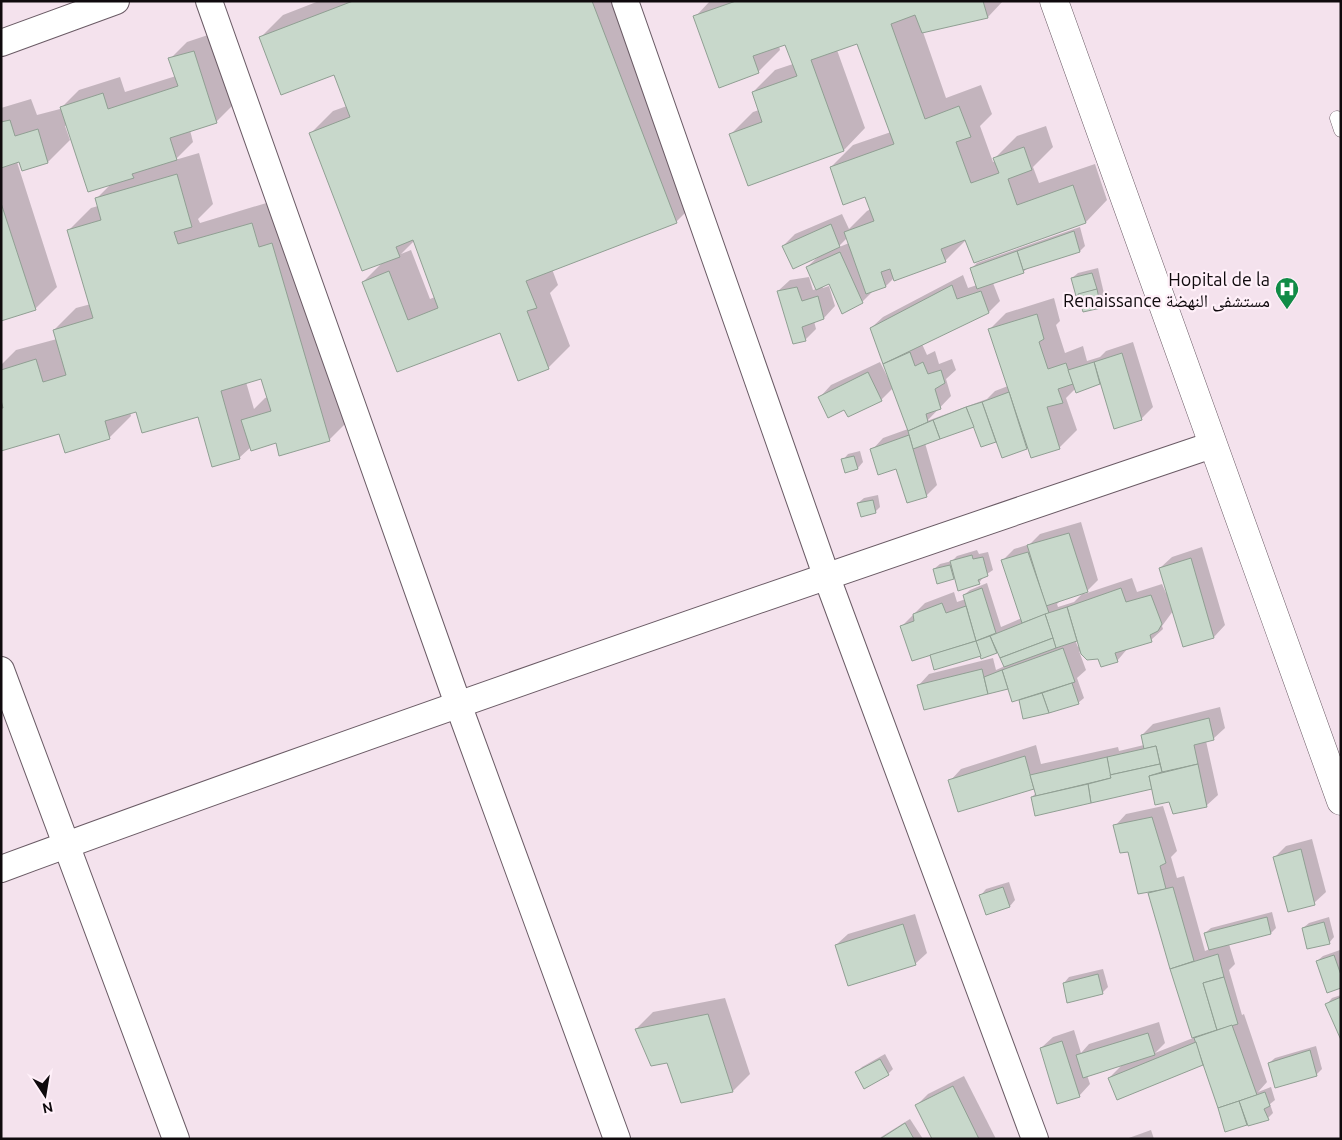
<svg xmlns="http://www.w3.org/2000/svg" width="1342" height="1140" viewBox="0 0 1342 1140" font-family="Ubuntu,'Noto Naskh Arabic',sans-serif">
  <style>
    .shadow { fill: #0003; fill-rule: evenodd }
    .building { fill: #c8d8cb; stroke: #909f93 }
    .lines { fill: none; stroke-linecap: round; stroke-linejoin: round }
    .service-casing { stroke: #6a5b65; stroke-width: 15 }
    .minor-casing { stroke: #6a5b65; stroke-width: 28 }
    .tertiary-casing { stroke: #6a5b65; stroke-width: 29 }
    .service { stroke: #fff; stroke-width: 14 }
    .minor { stroke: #fff; stroke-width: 26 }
    .tertiary { stroke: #fff; stroke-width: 28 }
    .labels { text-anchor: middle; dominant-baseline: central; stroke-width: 4.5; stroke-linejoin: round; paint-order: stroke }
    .poi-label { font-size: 18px; fill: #0f0a0d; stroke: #fff0f9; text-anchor: end }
  </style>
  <rect width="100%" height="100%" fill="#f4e2ed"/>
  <!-- shadow -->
  <g class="shadow">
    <path d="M319 1H622L698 200 676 222 552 269 558 285 550 293 570 346 548 368 501 331 398 370 363 282 384 261 311 133 333 111 347 106 335 73 261 37 283 15ZM414 241 435 297 430 299 411 250 401 254Z"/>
    <path d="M710 1H1003L988 17 923 32 946 98 981 85 992 114 980 126 993 162 996 161 995 158 1017 136 1046 126 1053 147 1033 167 1039 183 1095 164 1107 200 1086 222 974 261 966 240 945 261 894 278 886 286 874 290 862 302 830 282 822 286 823 288 829 286 835 306 824 318 814 321 816 329 805 340 778 291 790 280 809 277 813 290 817 289 807 267 819 256 783 246 795 234 842 214 849 229 867 211 871 209 866 195 831 167 853 145 891 132 858 42 837 50 865 128 844 150 731 134 753 112 759 110 753 92 775 70 793 64 786 43 779 46 780 50 758 72 695 17ZM847 238 849 243 837 248Z"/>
    <path d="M211 34 233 105 216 122 190 130 193 142 175 160 199 153 213 204 198 219 200 223 273 201 351 418 329 440 276 441 251 447 239 458 199 416 136 410 130 412 131 416 109 438 60 432 1 449V365L16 350 57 339 54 330 76 308 91 304 69 230 91 208 98 206 96 199 111 184 67 125 65 126 70 140 48 162H17L57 287 35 309 1 320V108L31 99 37 115 60 109 79 90 120 77 125 92 176 76 170 59 187 42ZM262 377 268 397 265 398 254 409 246 382Z"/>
    <polygon points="1080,227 1085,246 1080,251 1029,267 1023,272 993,283 1000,301 989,312 922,344 927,355 935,351 939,364 952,359 956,370 946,379 951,396 927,421 987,399 995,391 1008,386 989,330 1006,313 1054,298 1060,321 1056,325 1065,353 1083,346 1087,361 1100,357 1106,351 1133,342 1153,407 1141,419 1101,382 1077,391 1076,388 1066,398 1077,430 1060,447 1031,456 1028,446 1002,457 997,440 995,441 975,425 925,443 937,485 926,496 896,468 872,450 883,438 908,429 893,388 881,400 844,409 820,397 831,385 880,362 888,378 889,378 871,328 883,317 963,275 968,288 977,285 971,269 977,263"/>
    <polygon points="1098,268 1106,302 1100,307 1079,293 1072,278 1078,273"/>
    <polygon points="860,451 863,462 858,468 846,471 843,460 848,454"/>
    <polygon points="878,495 880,507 875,512 858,503 864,498"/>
    <path d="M1081 522 1098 580 1084 594 1132 578 1137 592 1162 584 1166 593 1168 592 1160 568 1172 557 1202 547 1225 625 1214 637 1183 646 1173 611 1162 626 1163 629 1151 640 1128 648 1117 661 1099 658 1087 659 1079 651 1086 670 1077 678 1084 698 1078 703 1020 701 1023 697 1007 687 988 693 918 686 929 674 993 658 996 670 1005 666 998 651 982 657 981 654H931L901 627 925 603 954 592 957 602 966 599 964 595 970 590 987 583 1001 627 1022 618 1003 560 1014 549 1030 544 1040 534ZM1083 593 1074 602 1058 607 1057 604 1061 600ZM1077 639 1080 646 1078 647 1075 640Z"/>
    <polygon points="977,550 979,554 988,552 993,570 984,576 979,583 955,577 938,583 934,569 940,564 952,561 957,556"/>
    <polygon points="1220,707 1225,728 1213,739 1206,741 1218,795 1206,806 1170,801 1153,788 1032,797 1036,793 1035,788 950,781 961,769 1036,745 1041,764 1118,747 1119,751 1144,745 1142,735 1153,724"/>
    <polygon points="1163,806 1177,851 1171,857 1177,878 1184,876 1205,951 1210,949 1205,933 1211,928 1272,912 1276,928 1271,933 1229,944 1235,964 1229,970 1242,1015 1244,1014 1267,1082 1258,1092 1271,1087 1275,1100 1270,1104 1273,1113 1268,1118 1226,1130 1204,1064 1118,1099 1109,1078 1124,1063 1087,1075 1090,1084 1079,1096 1041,1048 1053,1037 1074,1030 1081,1053 1089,1044 1159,1022 1165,1043 1155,1053 1193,1038 1149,891 1129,850 1115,826 1126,814"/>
    <polygon points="1312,839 1326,892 1314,903 1275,857 1286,846"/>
    <polygon points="1009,882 1015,900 1010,906 987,913 981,895 986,889"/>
    <polygon points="915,914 927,953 915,964 836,945 848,934"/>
    <polygon points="1329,917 1334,937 1329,943 1303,928 1309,923"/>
    <polygon points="1340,950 1341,954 1341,986 1317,961 1323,956"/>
    <polygon points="1103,969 1108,987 1102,993 1064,983 1069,977"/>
    <polygon points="1341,995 1341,1037 1327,1004 1332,998"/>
    <polygon points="725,998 750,1074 733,1091 682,1102 668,1061 636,1029 653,1012"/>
    <polygon points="1316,1046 1322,1069 1316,1075 1269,1063 1275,1058"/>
    <polygon points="885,1054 893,1069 888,1074 857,1072 862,1067"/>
    <polygon points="964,1076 996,1139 933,1139 917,1105 928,1094"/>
    <polygon points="910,1119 923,1139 880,1139 881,1137"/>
    <polygon points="1151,1130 1154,1139 1126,1139"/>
  </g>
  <!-- building -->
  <g class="building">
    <polygon points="353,1 592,1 677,223 526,281 537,308 527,311 549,369 518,381 500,333 397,372 362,282 389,271 408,320 438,308 413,240 396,247 400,257 362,271 309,133 350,117 334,75 281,95 259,37"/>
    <polygon points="736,1 983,1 988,18 922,33 915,15 891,24 925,119 959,106 971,137 956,142 971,183 999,173 993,158 1024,147 1032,170 1008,179 1017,205 1073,185 1086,223 974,263 965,240 941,249 946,262 894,281 890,269 881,272 886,287 866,294 844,232 874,221 865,197 843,205 830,167 894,144 857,44 811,60 844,151 748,186 729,134 762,122 752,92 797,76 785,45 753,56 759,73 719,88 693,16"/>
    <polygon points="194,51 217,123 170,138 177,160 132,174 134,178 88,192 60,107 103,93 108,109 178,86 168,58"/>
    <polygon points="10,120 15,136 38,129 48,163 22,171 19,162 1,168 1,122"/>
    <polygon points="177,174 192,227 174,232 178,244 252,223 259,247 272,243 330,441 279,456 276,443 251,451 241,420 271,411 261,379 221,391 240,459 212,467 198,417 142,433 136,412 105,421 110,439 65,453 59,434 1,451 1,408 3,408 1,400 1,370 36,359 43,382 66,375 53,330 93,318 67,230 101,220 95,198"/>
    <polygon points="1,203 36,310 1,321"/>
    <polygon points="831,224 840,247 793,269 782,246"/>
    <polygon points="1074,231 1080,252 1023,270 1017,251"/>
    <polygon points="1017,251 1024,273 977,289 970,268"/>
    <polygon points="840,252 863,303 842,314 829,284 816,290 806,267"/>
    <polygon points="1092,273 1097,289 1076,296 1071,278"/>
    <polygon points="952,285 957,299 981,291 989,313 883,364 870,328"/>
    <polygon points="797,287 802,301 818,296 824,319 802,327 806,341 793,344 777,291"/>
    <polygon points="1097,289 1101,308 1083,312 1078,294"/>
    <polygon points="1037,314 1044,339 1039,342 1048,369 1066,363 1073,384 1058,389 1063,403 1047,407 1060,449 1031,458 988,329"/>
    <polygon points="910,352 915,366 923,362 928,374 941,370 945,383 935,389 941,409 926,414 928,422 908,431 883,364"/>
    <polygon points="1122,353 1142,420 1114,429 1094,362"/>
    <polygon points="1094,362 1100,384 1076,393 1068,370"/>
    <polygon points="868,372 882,401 848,417 844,410 828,418 818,397"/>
    <polygon points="1009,392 1027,449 1002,458 982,402"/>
    <polygon points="982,402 996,442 981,447 966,407"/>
    <polygon points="966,407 974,427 940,439 933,420"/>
    <polygon points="933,420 940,439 913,449 908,431"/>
    <polygon points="909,435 927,497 907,503 896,469 878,475 870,449"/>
    <polygon points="854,456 858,469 845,473 841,459"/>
    <polygon points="873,500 876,513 861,517 857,503"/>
    <polygon points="1069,533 1088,592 1046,606 1027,545"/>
    <polygon points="1028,552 1049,613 1022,623 1001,560"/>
    <polygon points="972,555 973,559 983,557 988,576 978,580 980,584 958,591 950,561"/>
    <polygon points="1191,558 1214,638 1183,647 1159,568"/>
    <polygon points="950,565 954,579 937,584 933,569"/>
    <polygon points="982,588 996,633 976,641 963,595"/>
    <polygon points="1121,588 1126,602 1151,595 1162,624 1158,631 1150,635 1152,642 1115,653 1118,662 1101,667 1098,659 1087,660 1081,654 1067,607"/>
    <polygon points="942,603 946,613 966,606 976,641 912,661 900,626 914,621 913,614"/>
    <polygon points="1067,607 1077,641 1056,648 1045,614"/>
    <polygon points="1045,614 1053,638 1000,658 990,636"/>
    <polygon points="990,636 997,653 981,659 976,641"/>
    <polygon points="1053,638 1056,648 1004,667 1000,658"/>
    <polygon points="976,641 981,656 934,670 930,655"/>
    <polygon points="1063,648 1075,682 1012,702 1002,670"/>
    <polygon points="982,669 988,694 924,710 917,685"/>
    <polygon points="1002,670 1008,689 988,694 984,677"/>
    <polygon points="1072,683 1079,704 1049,713 1042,693"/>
    <polygon points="1042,693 1049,713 1023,719 1019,700"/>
    <polygon points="1209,718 1214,740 1194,745 1198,764 1162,772 1156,746 1144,749 1141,735"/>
    <polygon points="1156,746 1160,764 1110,775 1107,757"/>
    <polygon points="1025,756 1034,789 958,812 948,780"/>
    <polygon points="1107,757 1111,778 1036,796 1030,775"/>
    <polygon points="1160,764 1162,772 1149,776 1152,789 1091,803 1088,784 1111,778 1110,775"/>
    <polygon points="1198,764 1207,807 1173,814 1169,802 1155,805 1149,776"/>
    <polygon points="1088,784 1091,803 1035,816 1031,797"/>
    <polygon points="1152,817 1166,863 1160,866 1166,889 1138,894 1128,852 1120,853 1113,825"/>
    <polygon points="1301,849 1315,905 1288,912 1273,857"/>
    <polygon points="1003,887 1010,907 986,915 979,895"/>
    <polygon points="1173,887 1194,961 1170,969 1148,893"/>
    <polygon points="1267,917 1271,934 1209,950 1204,933"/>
    <polygon points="1324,922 1330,944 1307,949 1302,928"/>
    <polygon points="903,924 916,965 848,986 835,945"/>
    <polygon points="1218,954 1224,977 1203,983 1217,1030 1192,1038 1170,969"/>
    <polygon points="1334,955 1341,975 1341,988 1327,993 1316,961"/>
    <polygon points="1098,974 1103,994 1067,1003 1063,983"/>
    <polygon points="1224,977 1238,1024 1217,1030 1203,983"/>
    <polygon points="1341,997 1341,1040 1325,1004"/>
    <polygon points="708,1014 733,1092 681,1103 667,1063 651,1066 635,1029"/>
    <polygon points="1232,1025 1257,1095 1218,1108 1194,1038"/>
    <polygon points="1148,1033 1155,1055 1083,1078 1076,1055"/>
    <polygon points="1062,1041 1080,1097 1057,1104 1040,1048"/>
    <polygon points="1196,1042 1203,1065 1117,1100 1108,1078"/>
    <polygon points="1310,1050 1317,1076 1275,1088 1268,1063"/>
    <polygon points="880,1059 889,1075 864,1089 855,1072"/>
    <polygon points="953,1086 979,1139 932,1139 915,1105"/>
    <polygon points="1265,1092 1270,1106 1264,1109 1269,1120 1248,1126 1239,1101"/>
    <polygon points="1239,1101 1247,1125 1225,1132 1218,1108"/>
    <polygon points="905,1123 914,1139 880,1139"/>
  </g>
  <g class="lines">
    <!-- service casing -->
    <g class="service-casing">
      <polyline id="service" points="1337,118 1341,130"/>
    </g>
    <!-- minor casing -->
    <g class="minor-casing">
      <g id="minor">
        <polyline points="209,1 458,704 617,1139"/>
        <polyline points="625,1 826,575 1035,1139"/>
        <polyline points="1,43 116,1"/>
        <polyline points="1,670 176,1139"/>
        <path d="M1 869C403 721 807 582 1212 445"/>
      </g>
    </g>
    <!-- tertiary casing -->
    <g class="tertiary-casing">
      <polyline id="tertiary" points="1054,1 1341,801"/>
    </g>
    <!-- service -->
    <use href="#service" class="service"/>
    <!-- minor -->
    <use href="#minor" class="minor"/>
    <!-- tertiary -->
    <use href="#tertiary" class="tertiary"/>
  </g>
  <!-- icons -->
  <defs>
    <g id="hospital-pin" transform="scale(1.25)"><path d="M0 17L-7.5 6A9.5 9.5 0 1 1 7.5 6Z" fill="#108b46" stroke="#fff0f9"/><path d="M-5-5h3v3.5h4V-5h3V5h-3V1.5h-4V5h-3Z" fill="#fff"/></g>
  </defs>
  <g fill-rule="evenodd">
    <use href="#hospital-pin" x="1287" y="289"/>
  </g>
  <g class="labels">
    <!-- poi labels -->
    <g class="poi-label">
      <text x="1270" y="279">Hopital de la<tspan x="1270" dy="21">Renaissance مستشفى النهضة</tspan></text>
    </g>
  </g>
  <!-- border -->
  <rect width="1342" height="1140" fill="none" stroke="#0f0a0d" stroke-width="5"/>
  <!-- north arrow -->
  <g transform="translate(45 1095) rotate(168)" stroke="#fff0f9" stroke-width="4" paint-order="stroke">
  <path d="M0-4L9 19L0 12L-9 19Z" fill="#0f0a0d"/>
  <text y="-8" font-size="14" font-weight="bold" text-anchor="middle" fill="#0f0a0d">N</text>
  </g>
</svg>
